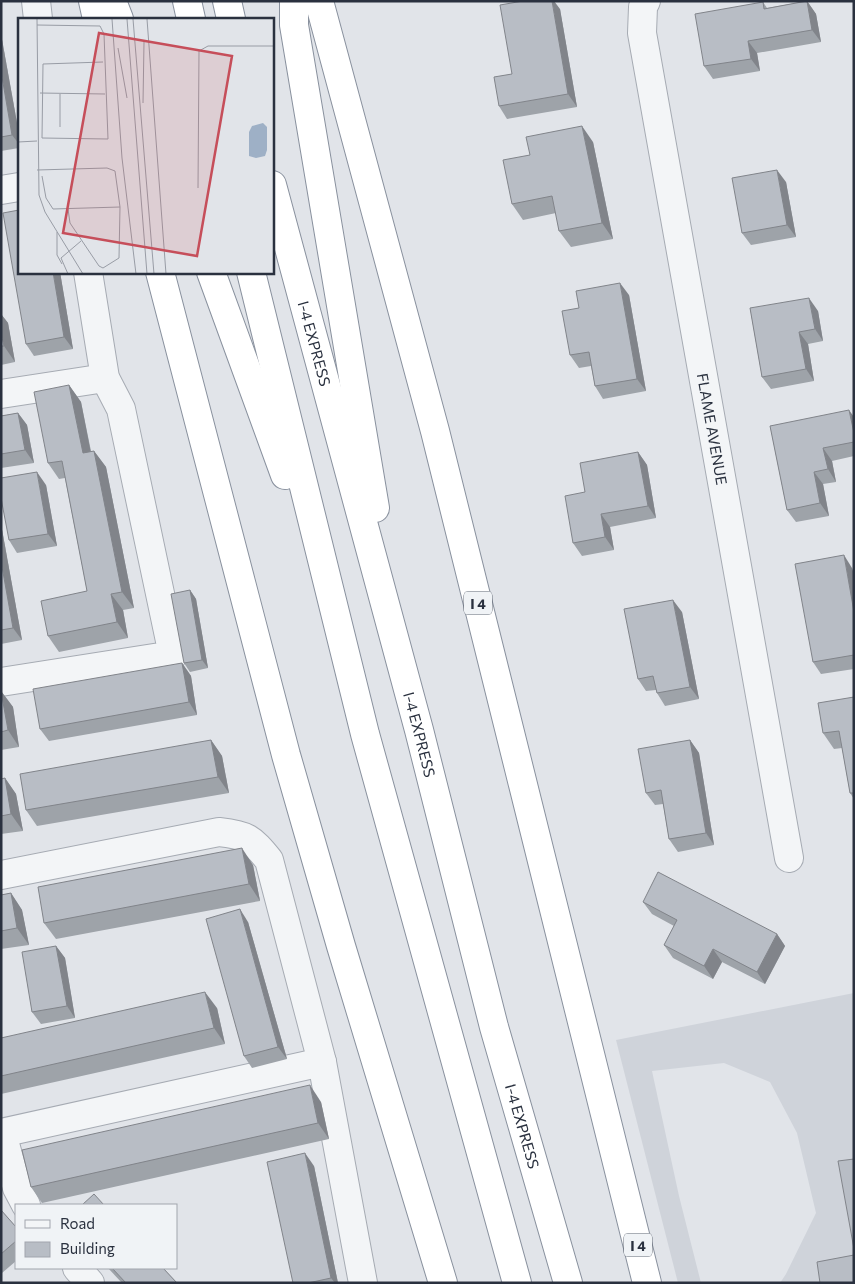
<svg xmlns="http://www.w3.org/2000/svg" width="855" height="1284" viewBox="0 0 855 1284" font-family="Commissioner,sans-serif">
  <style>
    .built { fill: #cfd3da }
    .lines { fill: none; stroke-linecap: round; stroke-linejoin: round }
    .minor-casing { stroke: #a6abb3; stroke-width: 30 }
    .highway-casing { stroke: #89919e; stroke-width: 30 }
    .minor { stroke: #f3f5f7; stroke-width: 28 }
    .highway { stroke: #fff; stroke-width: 28 }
    .wall { fill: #9ea3a9 }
    .shaded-wall { fill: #81848a }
    .building { fill: #b8bdc5; stroke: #81848a }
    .labels { text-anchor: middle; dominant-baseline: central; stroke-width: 4.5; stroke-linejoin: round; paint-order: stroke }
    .shield { fill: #f0f3f6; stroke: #656b76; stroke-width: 1 }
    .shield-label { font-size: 14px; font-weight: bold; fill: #2a313f }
    .street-label { font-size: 15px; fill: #2a313f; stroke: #f0f3f6 }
    .inset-road { fill: none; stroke: #989ca5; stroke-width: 1 }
    .view { fill: #c64e5a; fill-opacity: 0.15; stroke: #c64e5a; stroke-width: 2.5 }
    .inset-edge { fill: none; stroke: #2a313f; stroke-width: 2.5 }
  </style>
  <rect width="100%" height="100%" fill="#e1e4e9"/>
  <!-- built -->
  <polygon class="built" points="854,993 854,1283 780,1283 786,1274 816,1213 797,1133 770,1082 724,1063 652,1071 679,1196 701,1283 678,1283 616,1040"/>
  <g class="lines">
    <!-- minor casing -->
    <g class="minor-casing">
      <g id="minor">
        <polyline points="36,1 38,19"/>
        <path id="s1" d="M646 1 643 7 642 33 789 858"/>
        <polyline points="1,190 19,187"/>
        <polyline points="1,394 105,378"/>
        <polyline points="1,682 173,655 121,409 105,378 88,272"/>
        <path d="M1 875 219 832C247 835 251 838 269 860L322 1062 363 1283"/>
        <polyline points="1,1133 322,1062"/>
        <polyline points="2,1133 17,1188 26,1205"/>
        <polyline points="77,1268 90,1283"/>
      </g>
    </g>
    <!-- highway casing -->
    <g class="highway-casing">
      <g id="highway">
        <polyline points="93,1 97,19"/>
        <polyline points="112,1 119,19"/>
        <polyline points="187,1 191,19"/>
        <polyline points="227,1 231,19"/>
        <polyline points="294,1 294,25 375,508"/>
        <polyline points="319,1 435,431 647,1283"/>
        <path id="s2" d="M272 185 419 730 494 1027 568 1283"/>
        <polyline points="160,272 286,755 341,946 443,1283"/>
        <polyline points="211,272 285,475"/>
        <polyline points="251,272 365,734 517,1283"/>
      </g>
    </g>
    <!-- minor -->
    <use href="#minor" class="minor"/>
    <!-- highway -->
    <use href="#highway" class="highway"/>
  </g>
  <!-- wall -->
  <g class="wall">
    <polygon points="807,1 816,14 821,42 757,53 760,71 713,79 704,66 763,2 767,8"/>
    <polygon points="560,9 577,107 507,119 499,106"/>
    <polygon points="1,34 19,134 19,148 1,151"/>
    <polygon points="593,142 613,239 571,247 559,231 556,213 523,220 512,204 530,155"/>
    <polygon points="786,182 796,237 751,245 742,233"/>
    <polygon points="60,272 73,349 34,356 26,344"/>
    <polygon points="629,295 646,391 603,399 595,386 591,366 579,368 570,355 579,308"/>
    <polygon points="750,308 818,311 823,341 808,344 814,381 771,389 762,377"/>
    <polygon points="1,314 8,323 15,362 1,365"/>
    <polygon points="69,385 81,402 91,451 94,451 106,467 134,608 123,610 128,638 59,652 48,636 87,591 65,478 59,479 48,463"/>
    <polygon points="18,413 27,425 34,463 1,468 1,416"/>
    <polygon points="854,417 854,456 832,461 836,482 823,484 829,516 796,522 787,510 770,426"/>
    <polygon points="638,452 647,465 656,518 610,527 614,550 582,556 573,543 585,492"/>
    <polygon points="46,485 57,546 17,553 9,540"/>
    <polygon points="1,524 22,640 1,644"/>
    <polygon points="852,568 854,575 854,669 821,674 813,662"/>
    <polygon points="190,590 196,599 208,668 190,672 184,663"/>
    <polygon points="682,612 699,699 665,706 657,693 656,690 646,691 638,679"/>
    <polygon points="182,663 191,676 197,715 49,741 40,729"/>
    <polygon points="1,691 13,707 19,747 1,750"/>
    <polygon points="854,697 854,799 850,793 842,748 834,749 823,733"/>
    <polygon points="211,740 222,756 229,793 37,826 26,810"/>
    <polygon points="690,740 699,753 714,845 678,852 669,839 663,804 655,805 646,793"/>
    <polygon points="5,778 16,794 23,831 1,834 1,779"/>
    <polygon points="253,865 260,901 56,939 44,923"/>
    <polygon points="11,893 22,910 29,945 1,949 1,895"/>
    <polygon points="643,902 777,934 785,946 765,984 722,962 713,979 673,958 664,945 674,926 652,914"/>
    <polygon points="248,922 287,1059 252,1068 244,1056"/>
    <polygon points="56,946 65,958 75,1018 41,1024 32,1012"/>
    <polygon points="217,1008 225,1044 1,1094 1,1038"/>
    <polygon points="321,1102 329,1139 42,1203 31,1187"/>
    <polygon points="314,1166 338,1283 293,1283"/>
    <polygon points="1,1210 16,1227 16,1261 2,1273 1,1272"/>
    <polygon points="108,1268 163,1268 177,1283 122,1283"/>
  </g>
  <!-- shaded-wall -->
  <g class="shaded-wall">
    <polygon points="552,1 554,1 560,9 577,107 568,94"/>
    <polygon points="807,1 816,14 821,42 812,30"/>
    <polygon points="1,34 19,134 19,144 12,135 1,71"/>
    <polygon points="748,41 757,53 760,71 751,59"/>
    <polygon points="582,126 593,142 613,239 602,223"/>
    <polygon points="777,170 786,182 796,237 787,225"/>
    <polygon points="53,272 60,272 73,349 64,337"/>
    <polygon points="620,283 629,295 646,391 637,379"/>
    <polygon points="809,298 818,311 823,341 815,329"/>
    <polygon points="1,314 8,323 15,362 4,346 1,333"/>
    <polygon points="799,332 808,344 814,381 806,369"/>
    <polygon points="69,385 81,402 94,469 83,453"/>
    <polygon points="849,410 854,417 854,433"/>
    <polygon points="18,413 27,425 34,463 25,450"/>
    <polygon points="823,448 832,461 836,482 828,469"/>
    <polygon points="94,451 106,467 134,608 122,592"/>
    <polygon points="638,452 647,465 656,518 648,506"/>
    <polygon points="37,472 46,485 57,546 48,534"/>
    <polygon points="814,472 823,484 829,516 820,503"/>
    <polygon points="601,514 610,527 614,550 605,537"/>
    <polygon points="1,524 22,640 13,628 1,561"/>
    <polygon points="844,555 852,568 854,575 854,612"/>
    <polygon points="190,590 196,599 208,668 202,660"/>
    <polygon points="111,594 123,610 128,638 117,622"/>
    <polygon points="673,600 682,612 699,699 690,687"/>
    <polygon points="182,663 191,676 197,715 189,702"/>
    <polygon points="1,691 13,707 19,747 8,730"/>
    <polygon points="211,740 222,756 229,793 218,777"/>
    <polygon points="690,740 699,753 714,845 706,833"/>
    <polygon points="5,778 16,794 23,831 11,814"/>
    <polygon points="242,848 253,865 260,901 249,884"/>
    <polygon points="11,893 22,910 29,945 17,928"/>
    <polygon points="240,909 248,922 287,1059 278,1047"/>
    <polygon points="777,934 785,946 765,984 757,972"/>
    <polygon points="56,946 65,958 75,1018 67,1006"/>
    <polygon points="713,949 722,962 713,979 704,966"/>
    <polygon points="205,992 217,1008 225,1044 214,1028"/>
    <polygon points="310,1085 321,1102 329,1139 318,1123"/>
    <polygon points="305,1153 314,1166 338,1283 335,1283 331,1278"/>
  </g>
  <!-- building -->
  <g class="building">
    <polygon points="523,1 552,1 568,94 499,106 494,77 512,74 500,5"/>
    <polygon points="807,1 812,30 748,41 751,59 704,66 695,14 763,2 764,9"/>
    <polygon points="1,71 12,135 1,137"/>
    <polygon points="582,126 602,223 559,231 552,196 512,204 503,160 530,155 526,137"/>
    <polygon points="777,170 787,225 742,233 732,178"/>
    <polygon points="19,210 19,272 53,272 64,337 26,344 3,213"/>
    <polygon points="620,283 637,379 595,386 589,352 570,355 562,311 579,308 576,291"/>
    <polygon points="809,298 815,329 799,332 806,369 762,377 750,308"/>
    <polygon points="1,333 4,346 1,346"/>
    <polygon points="69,385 83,453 94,451 122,592 111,594 117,622 48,636 41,601 87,591 62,461 48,463 34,392"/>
    <polygon points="849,410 854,433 854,442 823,448 828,469 814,472 820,503 787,510 770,426"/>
    <polygon points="18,413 25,450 1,454 1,416"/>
    <polygon points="638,452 648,506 601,514 605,537 573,543 565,496 585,492 580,463"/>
    <polygon points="37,472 48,534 9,540 1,498 1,478"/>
    <polygon points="844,555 854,612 854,655 813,662 795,564"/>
    <polygon points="1,561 13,628 1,630"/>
    <polygon points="190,590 202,660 184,663 171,594"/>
    <polygon points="673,600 690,687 657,693 653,676 638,679 624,609"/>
    <polygon points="182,663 189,702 40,729 33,689"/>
    <polygon points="1,691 8,730 1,732"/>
    <polygon points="854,697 854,793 850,793 839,731 823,733 818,703"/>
    <polygon points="211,740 218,777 26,810 20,774"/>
    <polygon points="690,740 706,833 669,839 661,790 646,793 638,749"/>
    <polygon points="5,778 11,814 1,816 1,779"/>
    <polygon points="242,848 249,884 44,923 38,887"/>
    <polygon points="658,872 777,934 757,972 713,949 704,966 664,945 677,920 643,902"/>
    <polygon points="11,893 17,928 1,931 1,895"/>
    <polygon points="240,909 278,1047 244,1056 206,919"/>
    <polygon points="56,946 67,1006 32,1012 22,952"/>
    <polygon points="205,992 214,1028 1,1076 1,1038"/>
    <polygon points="310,1085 318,1123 31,1187 22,1150"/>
    <polygon points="305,1153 331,1278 308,1283 293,1283 267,1162"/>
    <polygon points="854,1159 854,1249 838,1161"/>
    <polygon points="94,1194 104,1205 82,1205"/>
    <polygon points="1,1210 16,1227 16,1241 1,1254"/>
    <polygon points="854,1255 854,1283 820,1283 817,1262"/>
    <polygon points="112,1268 163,1268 177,1283 126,1283"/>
  </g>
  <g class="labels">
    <!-- shield labels -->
    <g class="shield">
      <rect x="464" y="591.5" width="28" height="23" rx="4"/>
      <rect x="624" y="1233.5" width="28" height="23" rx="4"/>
    </g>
    <g class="shield-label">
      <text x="478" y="603">I 4</text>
      <text x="638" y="1245">I 4</text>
    </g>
    <!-- street labels -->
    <g class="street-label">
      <text stroke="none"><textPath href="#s2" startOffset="164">I-4 EXPRESS</textPath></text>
      <text stroke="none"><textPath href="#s1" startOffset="435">FLAME AVENUE</textPath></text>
      <text stroke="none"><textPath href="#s2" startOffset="569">I-4 EXPRESS</textPath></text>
      <text stroke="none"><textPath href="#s2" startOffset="974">I-4 EXPRESS</textPath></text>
    </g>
  </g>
  <!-- overview -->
  <g transform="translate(18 18)">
    <rect width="256" height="256" fill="#e1e4e9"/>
    <path d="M245 105 249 109V132L247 138 238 140 231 138V114L234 108Z" fill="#9eb0c6"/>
    <path class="inset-road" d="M19 1 21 177 27 194 65 256M94 1 104 140 118 256M109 1 129 256M115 1 136 256M129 1 148 256M19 7 82 8 86 16 90 121 24 120 25 46 85 44M100 30 109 80M22 75 87 76M42 76V109M125 85 126 24M0 124 19 123M19 152 89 150 97 153 102 189 101 240 85 250 81 248 52 205 50 191M24 158 28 180 35 191 102 189M180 170 181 33 190 28H257M39 214V237L44 246M50 256 43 240 63 223"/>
    <path class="view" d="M81 15 214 38 179 238 45 215Z"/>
    <rect width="256" height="256" class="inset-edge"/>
  </g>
  <!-- border -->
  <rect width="855" height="1284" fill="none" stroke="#2a313f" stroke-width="5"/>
  <!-- legend -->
  <rect x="15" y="1204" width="162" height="65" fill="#f0f3f6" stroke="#a1a5ad"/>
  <rect x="25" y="1220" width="25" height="8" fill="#f3f5f7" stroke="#a1a5ad"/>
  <text x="60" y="1229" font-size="15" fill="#2a313f">Road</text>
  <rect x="25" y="1242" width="25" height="15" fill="#b8bdc5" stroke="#a1a5ad"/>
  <text x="60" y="1254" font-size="15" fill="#2a313f">Building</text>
</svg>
